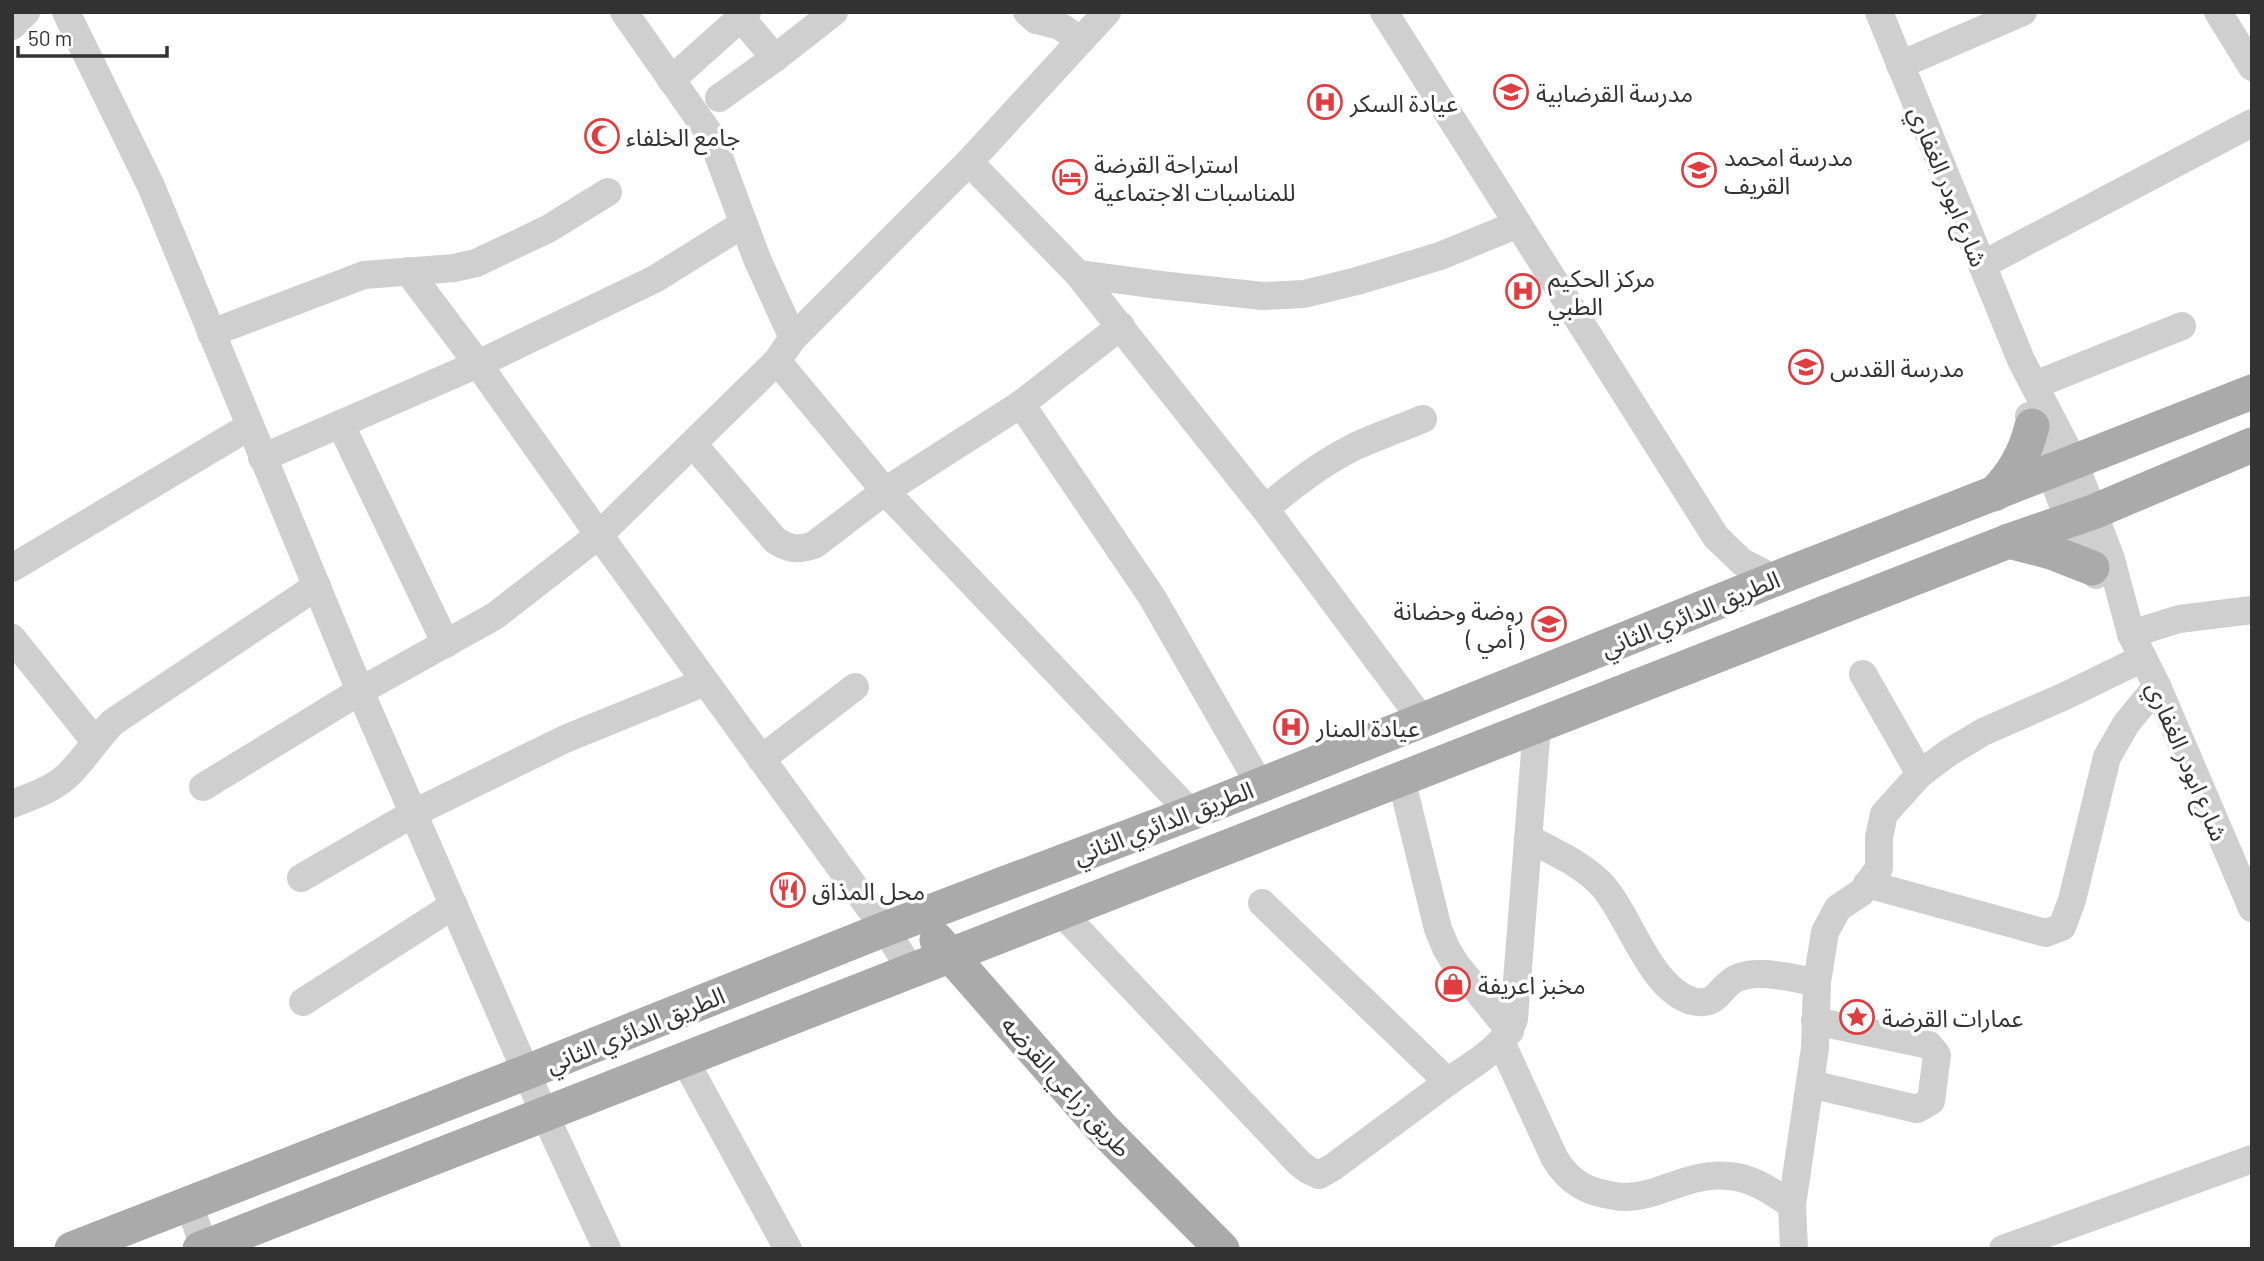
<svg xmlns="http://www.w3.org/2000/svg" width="2264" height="1261" viewBox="0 0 2264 1261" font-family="Barlow,'Noto Sans Arabic',sans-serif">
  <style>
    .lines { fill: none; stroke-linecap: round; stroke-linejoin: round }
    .minor { stroke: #cfcfcf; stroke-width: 28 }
    .major { stroke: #aaa; stroke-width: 35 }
    .labels { text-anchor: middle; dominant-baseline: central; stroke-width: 7; stroke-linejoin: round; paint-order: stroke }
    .poi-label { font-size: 24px; fill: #323232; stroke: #fff; text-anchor: start }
    .street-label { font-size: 24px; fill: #323232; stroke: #fff }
  </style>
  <rect width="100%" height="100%" fill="#fff"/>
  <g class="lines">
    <!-- minor -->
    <g class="minor">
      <polyline points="66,12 151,186 360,691 544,1113 607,1249"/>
      <polyline points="624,12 711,136 757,259 793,338"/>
      <polyline points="1027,12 1036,20 1060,26 1080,40"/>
      <polyline points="1384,12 1716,537 1742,562 1775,579"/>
      <polyline points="1879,12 2021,360 2074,462 2111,559 2131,634 2157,686 2252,908"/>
      <polyline points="2218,12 2252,67"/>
      <polyline points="741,18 775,58"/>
      <polyline points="12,26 26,12"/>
      <polyline points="1900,65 2023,12"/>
      <polyline points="671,80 747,12"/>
      <polyline points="719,98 775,58 834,12"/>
      <polyline points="969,162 1078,274 1160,285 1263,296 1304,294 1357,281 1440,256 1518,224"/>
      <polyline points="1982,265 2252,123"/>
      <polyline points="408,271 478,364 599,535 885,929 911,970"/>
      <polyline points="1078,274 1265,509 1423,721"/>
      <polyline points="211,333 364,275 454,268 476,263 548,229 608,192"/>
      <polyline points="777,361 885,491 1191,813"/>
      <polyline points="2035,385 2182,326"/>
      <polyline points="1021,404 1152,597 1260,785"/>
      <polyline points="2029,416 2079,546 2096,575"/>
      <polyline points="341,425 446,644"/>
      <path d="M693 444 775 540C790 550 798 550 814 545L885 491 1021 404 1121 326"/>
      <polyline points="262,458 478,364 655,279 743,224"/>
      <path d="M1265 509C1293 485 1323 462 1356 446 1378 436 1401 428 1423 419"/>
      <polyline points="12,568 250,426"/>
      <polyline points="2131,634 2179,619 2252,610"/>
      <polyline points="12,638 94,740"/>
      <polyline points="1863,674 1920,774"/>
      <polyline points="761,759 855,687"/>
      <polyline points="1401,778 1438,929 1446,948 1455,963 1510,1031"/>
      <polyline points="203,787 360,691 495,616 599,535 777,361 793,338 969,162 1107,12"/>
      <path d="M12 804C32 796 55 789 70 773 86 757 97 738 113 722L317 586"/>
      <path d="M1528 838C1553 852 1581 863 1601 884 1630 915 1649 988 1692 1001 1718 1008 1719 986 1737 978 1759 968 1793 979 1817 982"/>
      <polyline points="301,878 414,813 565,739 705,682"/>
      <polyline points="1867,884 2046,933 2062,927 2072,900 2107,757 2126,724 2157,686"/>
      <polyline points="1061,912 1299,1163 1308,1170 1319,1175 1333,1167 1448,1082 1262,903"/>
      <polyline points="303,1002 454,905"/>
      <path d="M1501 1042 1554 1157C1563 1173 1576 1185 1593 1191 1604 1194 1614 1197 1625 1197 1661 1197 1687 1172 1729 1176 1754 1178 1772 1192 1792 1205"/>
      <polyline points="684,1059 788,1249"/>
      <path d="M1448 1082C1472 1064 1505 1048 1514 1019L1537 726"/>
      <polyline points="1810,1084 1917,1109 1931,1101 1937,1055 1929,1045 1815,1021"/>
      <polyline points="189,1204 205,1249"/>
      <polyline points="1794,1249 1792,1205 1815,1048 1817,982 1825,932 1838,908 1862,892 1879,868 1879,837 1884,814 1920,774 1948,753 1983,732 2065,696 2143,658"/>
      <polyline points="2003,1249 2252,1159"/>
    </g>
    <!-- major -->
    <g class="major">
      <path d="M1994 494C2014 473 2025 454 2032 426"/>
      <polyline points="2009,541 2051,552 2092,568"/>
      <polyline points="937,940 1101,1127 1222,1249"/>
      <polyline points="72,1249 527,1072 885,929 1191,813 1775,579 2252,392"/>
      <polyline points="200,1249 2009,541 2093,512 2252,445"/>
    </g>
  </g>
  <!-- icons -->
  <defs>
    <g id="school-ring" transform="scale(1.75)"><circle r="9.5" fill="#fff" stroke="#df3d40" stroke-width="1.5"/><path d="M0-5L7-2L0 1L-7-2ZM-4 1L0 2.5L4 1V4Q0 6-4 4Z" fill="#df3d40"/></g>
    <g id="hospital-ring" transform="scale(1.75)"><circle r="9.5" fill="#fff" stroke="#df3d40" stroke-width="1.5"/><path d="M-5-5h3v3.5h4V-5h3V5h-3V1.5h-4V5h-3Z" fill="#df3d40"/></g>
    <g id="mosque-ring" transform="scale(1.75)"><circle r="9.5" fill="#fff" stroke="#df3d40" stroke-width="1.5"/><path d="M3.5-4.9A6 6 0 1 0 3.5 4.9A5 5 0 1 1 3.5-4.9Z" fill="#df3d40"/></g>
    <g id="hotel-ring" transform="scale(1.75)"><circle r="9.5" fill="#fff" stroke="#df3d40" stroke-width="1.5"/><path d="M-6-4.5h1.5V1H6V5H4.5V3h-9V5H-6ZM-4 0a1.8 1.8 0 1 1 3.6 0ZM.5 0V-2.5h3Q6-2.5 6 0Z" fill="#df3d40"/></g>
    <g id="restaurant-ring" transform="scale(1.75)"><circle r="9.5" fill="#fff" stroke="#df3d40" stroke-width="1.5"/><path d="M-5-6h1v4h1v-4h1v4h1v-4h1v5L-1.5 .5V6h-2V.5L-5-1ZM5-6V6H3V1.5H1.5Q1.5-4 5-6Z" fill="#df3d40"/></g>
    <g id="shop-ring" transform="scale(1.75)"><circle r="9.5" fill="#fff" stroke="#df3d40" stroke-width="1.5"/><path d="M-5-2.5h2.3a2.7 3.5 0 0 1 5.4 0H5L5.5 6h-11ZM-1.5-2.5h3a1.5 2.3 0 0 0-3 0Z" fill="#df3d40"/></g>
    <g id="sight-ring" transform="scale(1.75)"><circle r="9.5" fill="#fff" stroke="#df3d40" stroke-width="1.5"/><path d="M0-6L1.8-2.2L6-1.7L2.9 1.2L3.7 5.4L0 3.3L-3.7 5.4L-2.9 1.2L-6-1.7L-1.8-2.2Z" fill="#df3d40"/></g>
  </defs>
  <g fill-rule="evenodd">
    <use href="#school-ring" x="1511" y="92"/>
    <use href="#hospital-ring" x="1325" y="102"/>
    <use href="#mosque-ring" x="602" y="136"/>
    <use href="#school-ring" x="1699" y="170"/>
    <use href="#hotel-ring" x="1070" y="177"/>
    <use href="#hospital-ring" x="1523" y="291"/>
    <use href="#school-ring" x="1806" y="367"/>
    <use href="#school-ring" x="1549" y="624"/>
    <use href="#hospital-ring" x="1291" y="727"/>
    <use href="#restaurant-ring" x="788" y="890"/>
    <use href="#shop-ring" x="1453" y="984"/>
    <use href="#sight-ring" x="1857" y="1017"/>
  </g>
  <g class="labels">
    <!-- poi labels -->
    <g class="poi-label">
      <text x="1536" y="92">مدرسة القرضابية</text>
      <text x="1350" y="102">عيادة السكر</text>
      <text x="626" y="136">جامع الخلفاء</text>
      <text x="1724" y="156">مدرسة امحمد<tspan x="1724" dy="28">القريف</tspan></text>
      <text x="1094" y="163">استراحة القرضة<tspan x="1094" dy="28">للمناسبات الاجتماعية</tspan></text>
      <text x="1548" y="277">مركز الحكيم<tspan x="1548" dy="28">الطبي</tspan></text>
      <text x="1830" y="367">مدرسة القدس</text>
      <text x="1524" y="610" text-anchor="end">روضة وحضانة<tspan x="1524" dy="28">( أمي )</tspan></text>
      <text x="1316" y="727">عيادة المنار</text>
      <text x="812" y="890">محل المذاق</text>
      <text x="1478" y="984">مخبز اعريفة</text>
      <text x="1882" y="1017">عمارات القرضة</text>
    </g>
    <!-- street labels -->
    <g class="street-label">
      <text transform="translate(1949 186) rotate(68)">شارع ابودر الغفاري</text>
      <text transform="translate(1690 613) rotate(-22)">الطريق الدائري الثاني</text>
      <text transform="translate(2188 761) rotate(67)">شارع ابودر الغفاري</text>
      <text transform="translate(1163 822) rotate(-21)">الطريق الدائري الثاني</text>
      <text transform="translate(635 1029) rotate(-22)">الطريق الدائري الثاني</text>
      <text transform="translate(1067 1086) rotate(48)">طريق زراعي القرضه</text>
    </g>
  </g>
  <!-- border -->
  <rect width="2264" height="1261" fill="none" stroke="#323232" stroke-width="28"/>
  <!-- scale -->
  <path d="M18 46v10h149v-10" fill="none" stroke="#323232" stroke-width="3.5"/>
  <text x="28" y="46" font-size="21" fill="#323232" stroke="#ffffff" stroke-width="5" paint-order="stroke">50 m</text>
</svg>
